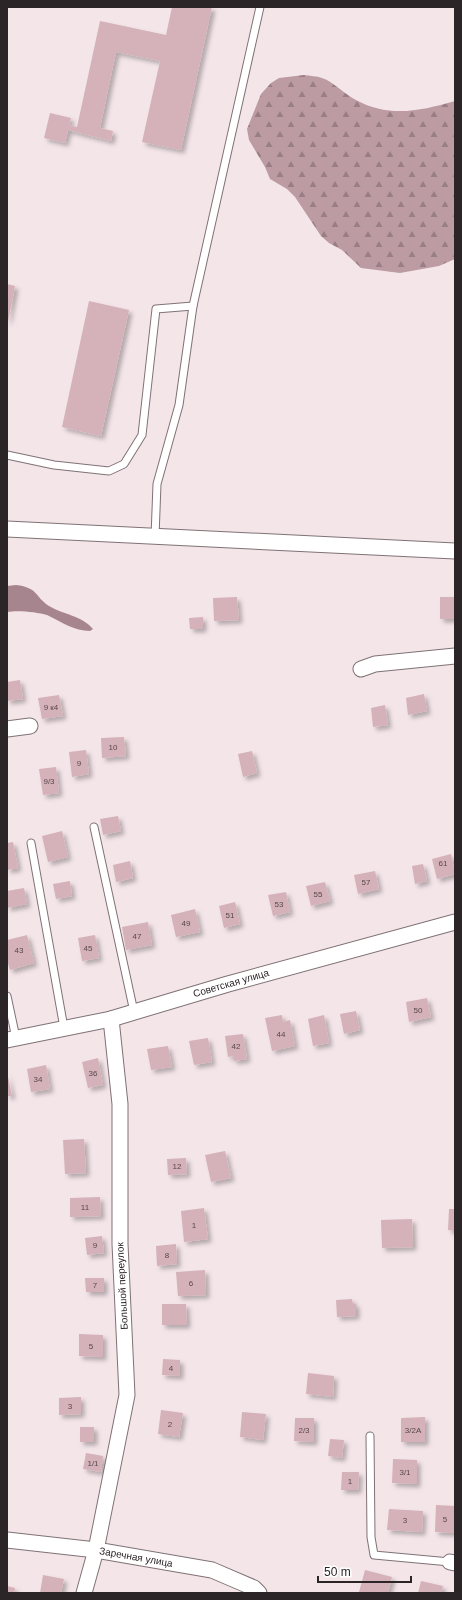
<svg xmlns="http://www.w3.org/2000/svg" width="462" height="1600" viewBox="0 0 462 1600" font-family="Arial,sans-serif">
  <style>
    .forest { fill: url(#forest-firs) }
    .water { fill: #a6858e }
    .building { fill: #d5b2ba; filter: url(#shadow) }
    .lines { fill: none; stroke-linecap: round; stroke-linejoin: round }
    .service-casing { stroke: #7f7275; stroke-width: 9 }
    .minor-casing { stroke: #7f7275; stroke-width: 17 }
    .service { stroke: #fff; stroke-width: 7 }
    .minor { stroke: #fff; stroke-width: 15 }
    .labels { text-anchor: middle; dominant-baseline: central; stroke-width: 3; stroke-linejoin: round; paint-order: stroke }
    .number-label { font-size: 8px; fill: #56484c }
    .street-label { font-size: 10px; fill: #2b2527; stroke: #fff }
  </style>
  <defs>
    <pattern id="forest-firs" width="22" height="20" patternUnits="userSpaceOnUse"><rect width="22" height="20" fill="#bc9ba3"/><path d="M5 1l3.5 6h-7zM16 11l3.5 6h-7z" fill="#997e85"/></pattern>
    <filter id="shadow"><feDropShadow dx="3.5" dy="3.5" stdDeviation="2" flood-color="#0004"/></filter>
  </defs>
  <rect width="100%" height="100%" fill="#f4e5e9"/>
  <!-- forest -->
  <path class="forest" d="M304 75C310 76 317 76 322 78 334 82 344 94 356 100 389 118 420 111 455 101V259L439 266 400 273 361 268 342 250 329 243 321 236 295 197 287 189 270 179 265 167 249 140 247 129 261 94 271 83 279 78Z"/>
  <!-- water -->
  <path class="water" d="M16 585C39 588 34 596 49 606 64 615 81 615 93 629L90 631C74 631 62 622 47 615 37 612 18 610 7 612V586Z"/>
  <!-- building -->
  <g class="building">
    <polygon points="172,7 212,7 181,150 142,142 160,61 116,52 100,128 113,131 111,141 68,130 65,143 44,138 50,113 71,118 69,125 77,127 100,21 166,35"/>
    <polygon points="7,284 15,286 8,322 7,321"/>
    <polygon points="89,301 129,310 101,436 62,427"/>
    <polygon points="237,597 239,620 214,621 213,598"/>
    <rect x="440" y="597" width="15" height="22"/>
    <polygon points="203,617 203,629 190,629 189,618"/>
    <polygon points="20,680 23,699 7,701 7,682"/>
    <polygon points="424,694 427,711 408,715 406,698"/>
    <polygon points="59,695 63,716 42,719 38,698"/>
    <polygon points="385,705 388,725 373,727 371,708"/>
    <polygon points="124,737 126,756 102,758 101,738"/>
    <polygon points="86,750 89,774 72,777 69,752"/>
    <polygon points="252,751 257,773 243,777 238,754"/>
    <polygon points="56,767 59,793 43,795 39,769"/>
    <polygon points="118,816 121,831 103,835 100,819"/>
    <polygon points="62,831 68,857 48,862 42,836"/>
    <polygon points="13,842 18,868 7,870 7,843"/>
    <polygon points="451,854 455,874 437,879 432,859"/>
    <polygon points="130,861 133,878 116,882 113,865"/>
    <polygon points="423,864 427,881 415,884 412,866"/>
    <polygon points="375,871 379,889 358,894 354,875"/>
    <polygon points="70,881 72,896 56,899 53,884"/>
    <polygon points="325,882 330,901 311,906 306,886"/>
    <polygon points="24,888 27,904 7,908 7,891"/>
    <polygon points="286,892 290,912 273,916 268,895"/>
    <polygon points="235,902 240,924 224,928 219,906"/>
    <polygon points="195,909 200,932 176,937 171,915"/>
    <polygon points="148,922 152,945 126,950 122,927"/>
    <polygon points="27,935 34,963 10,970 7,960 7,940"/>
    <polygon points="95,935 99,958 82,961 78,938"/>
    <polygon points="427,998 431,1017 409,1022 406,1002"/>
    <polygon points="356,1011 360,1030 344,1034 340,1014"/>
    <polygon points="282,1015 283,1022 290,1020 295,1046 272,1051 265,1018"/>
    <polygon points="324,1015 329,1043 313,1046 308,1019"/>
    <polygon points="243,1034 247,1059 234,1061 233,1056 228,1057 225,1036"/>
    <polygon points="208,1038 212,1062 194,1065 189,1041"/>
    <polygon points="168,1046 172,1067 151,1070 147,1049"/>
    <polygon points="98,1058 103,1085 88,1088 82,1062"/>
    <polygon points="46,1065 50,1089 31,1092 27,1069"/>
    <polygon points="7,1072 12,1096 7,1096"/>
    <polygon points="84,1139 86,1173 65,1174 63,1140"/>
    <polygon points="225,1151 231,1178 211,1182 205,1155"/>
    <polygon points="186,1158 187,1174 168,1175 167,1159"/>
    <polygon points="100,1197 101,1216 70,1217 70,1198"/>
    <polygon points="204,1208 208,1239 184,1242 181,1211"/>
    <polygon points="449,1209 455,1209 455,1231 448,1230"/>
    <polygon points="412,1219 413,1247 382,1248 381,1220"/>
    <polygon points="102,1236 104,1253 87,1255 85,1238"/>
    <polygon points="176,1244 177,1264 157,1266 156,1246"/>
    <polygon points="205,1270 206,1295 178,1296 176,1272"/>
    <polygon points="85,1278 104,1278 104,1292 86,1292"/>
    <polygon points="352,1299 353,1304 356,1304 356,1316 337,1317 336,1300"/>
    <polygon points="162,1304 186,1304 187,1325 162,1325"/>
    <polygon points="79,1334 103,1335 103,1357 79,1356"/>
    <polygon points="163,1359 180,1360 180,1376 162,1375"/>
    <polygon points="308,1373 334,1376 333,1397 306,1394"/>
    <polygon points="81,1397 81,1414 59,1415 59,1398"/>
    <polygon points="161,1410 183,1413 179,1437 158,1434"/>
    <polygon points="242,1412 266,1414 263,1440 240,1437"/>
    <polygon points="425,1417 425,1442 401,1442 401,1418"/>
    <polygon points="295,1418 314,1418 314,1442 294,1441"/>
    <rect x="80" y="1427" width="14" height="15"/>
    <polygon points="330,1439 344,1440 342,1458 328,1456"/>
    <polygon points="86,1453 103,1456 101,1472 83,1469"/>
    <polygon points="393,1459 417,1460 417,1484 392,1483"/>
    <polygon points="342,1472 359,1472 358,1490 341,1490"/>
    <polygon points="436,1505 455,1506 455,1533 435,1532"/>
    <polygon points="389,1509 423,1511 422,1532 387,1530"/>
    <polygon points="365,1570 392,1577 388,1593 380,1591 380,1593 359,1592"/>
    <polygon points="43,1575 64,1579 61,1593 40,1593"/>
    <polygon points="421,1581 443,1586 441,1593 418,1593"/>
    <polygon points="7,1586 15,1588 14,1593 7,1593"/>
  </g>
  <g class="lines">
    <!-- service casing -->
    <g class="service-casing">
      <g id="service">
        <polyline points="193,306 260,7"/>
        <polyline points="7,455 54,465 109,471 124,464 142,435 156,309 193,306 179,405 157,484 155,537"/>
        <polyline points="94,827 134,1012"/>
        <polyline points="31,843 64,1028"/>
        <polyline points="7,996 16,1038"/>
        <polyline points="370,1436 371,1537 374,1555 450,1562"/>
      </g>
    </g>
    <!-- minor casing -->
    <g class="minor-casing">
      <g id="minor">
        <polyline points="7,529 455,551"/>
        <polyline points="361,669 375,664 455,656"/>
        <polyline points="7,729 30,726"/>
        <polyline points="7,1040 111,1019 228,984 455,922"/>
        <polyline points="7,1540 96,1550 212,1570 254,1588 259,1593"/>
        <polyline points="450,1562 455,1563"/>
        <polyline points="84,1593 96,1550 127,1395 120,1244 120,1104 111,1019"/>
      </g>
    </g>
    <!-- service -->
    <use href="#service" class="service"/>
    <!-- minor -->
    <use href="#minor" class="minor"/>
  </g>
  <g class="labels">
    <!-- number labels -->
    <g class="number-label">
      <text x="51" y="707">9 к4</text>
      <text x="113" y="747">10</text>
      <text x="79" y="763">9</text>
      <text x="49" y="781">9/3</text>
      <text x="443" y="863">61</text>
      <text x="366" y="882">57</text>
      <text x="318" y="894">55</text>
      <text x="279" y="904">53</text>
      <text x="230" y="915">51</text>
      <text x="186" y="923">49</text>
      <text x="137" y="936">47</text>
      <text x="88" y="948">45</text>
      <text x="19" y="950">43</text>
      <text x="418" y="1010">50</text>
      <text x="281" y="1034">44</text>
      <text x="236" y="1046">42</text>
      <text x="93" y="1073">36</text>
      <text x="38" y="1079">34</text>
      <text x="177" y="1166">12</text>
      <text x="85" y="1207">11</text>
      <text x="194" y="1225">1</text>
      <text x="95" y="1245">9</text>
      <text x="167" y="1255">8</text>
      <text x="191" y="1283">6</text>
      <text x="95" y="1285">7</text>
      <text x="91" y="1346">5</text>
      <text x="171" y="1368">4</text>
      <text x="70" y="1406">3</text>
      <text x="170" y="1424">2</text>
      <text x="304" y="1430">2/3</text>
      <text x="413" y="1430">3/2А</text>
      <text x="93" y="1463">1/1</text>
      <text x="405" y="1472">3/1</text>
      <text x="350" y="1481">1</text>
      <text x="445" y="1519">5</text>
      <text x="405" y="1520">3</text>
    </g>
    <!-- street labels -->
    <g class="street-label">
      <text transform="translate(231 983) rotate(-16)">Советская улица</text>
      <text transform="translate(122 1286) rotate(-93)">Большой переулок</text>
      <text transform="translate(136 1557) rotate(10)">Заречная улица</text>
    </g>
  </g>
  <!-- border -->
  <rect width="462" height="1600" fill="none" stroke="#2b2527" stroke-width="16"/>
  <!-- scale -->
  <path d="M318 1576v6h93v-6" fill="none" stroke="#2b2527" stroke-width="2"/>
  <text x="324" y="1576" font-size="12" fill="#2b2527" stroke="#ffffff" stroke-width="3" paint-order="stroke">50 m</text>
</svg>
